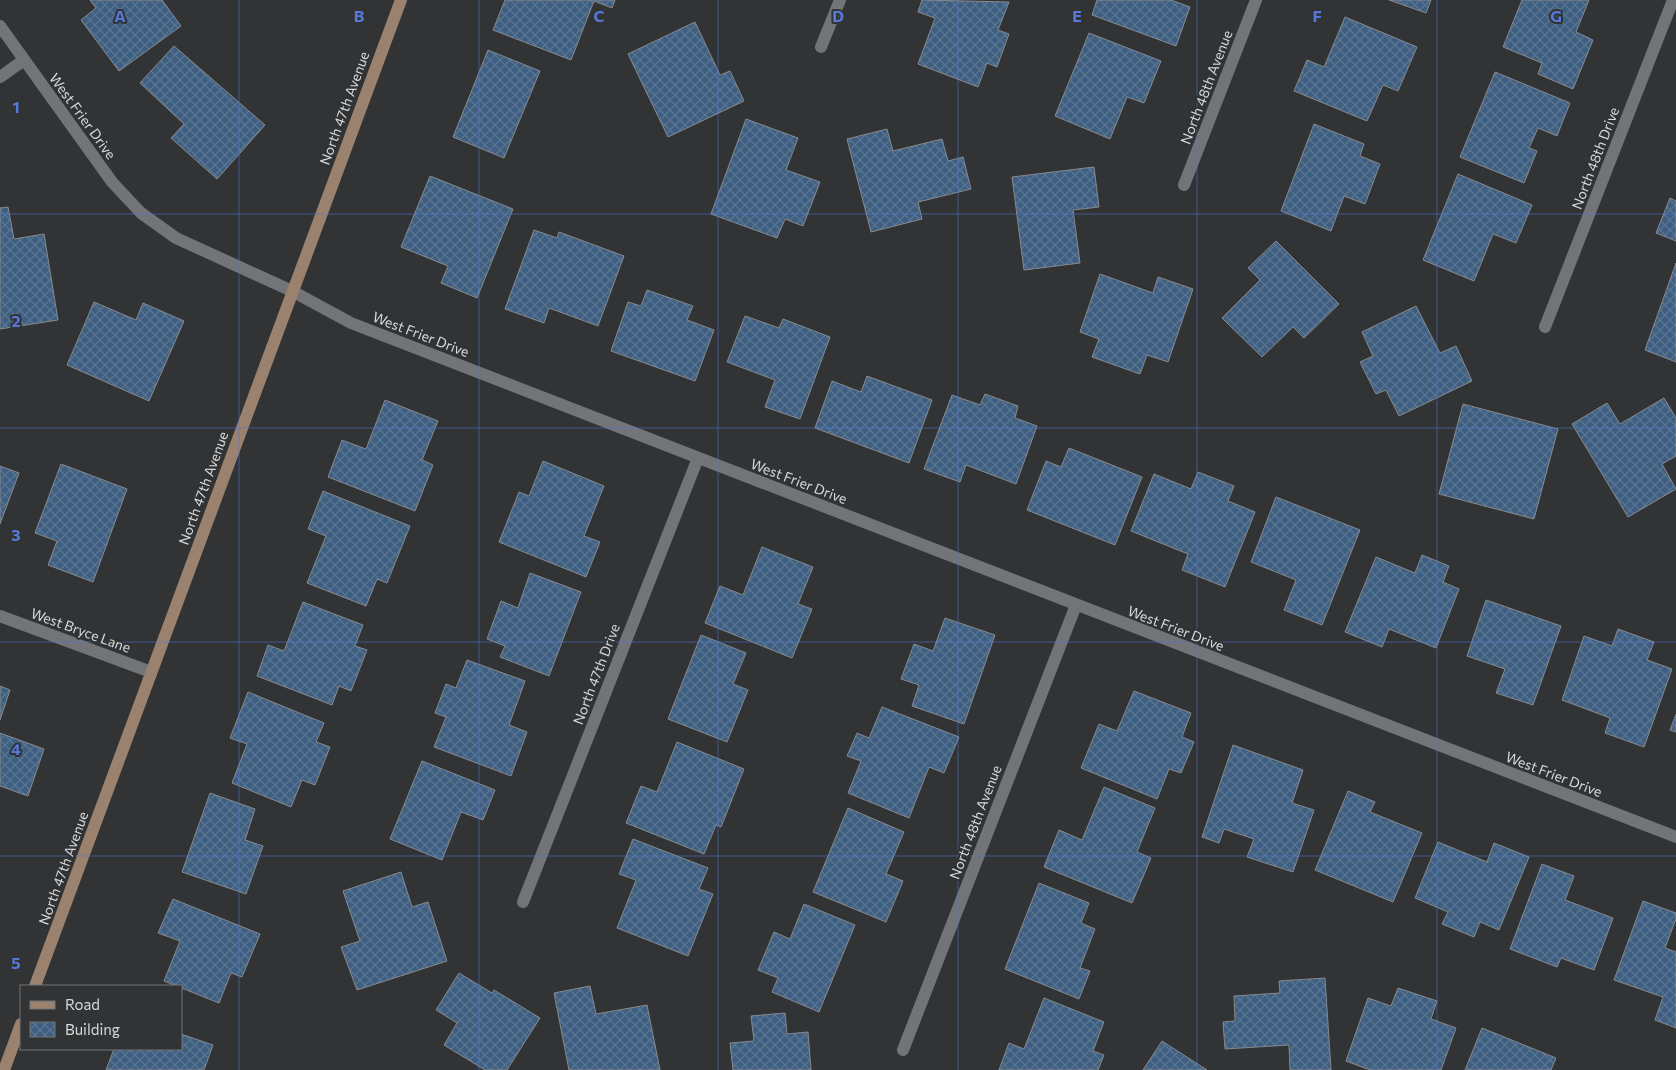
<svg xmlns="http://www.w3.org/2000/svg" width="1676" height="1070" viewBox="0 0 1676 1070" font-family="Commissioner,sans-serif">
  <style>
    .building { fill: url(#building-cross-hatch); stroke: #888a8d }
    .lines { fill: none; stroke-linecap: round; stroke-linejoin: round }
    .street { stroke: #727477; stroke-width: 12 }
    .secondary { stroke: #9a826f; stroke-width: 12 }
    .grid { fill: none; stroke: #5578d9; stroke-width: 1; stroke-opacity: 0.55 }
    .labels { text-anchor: middle; dominant-baseline: central; stroke-width: 4; stroke-linejoin: round; paint-order: stroke }
    .street-label { font-size: 14px; fill: #d7d9da; stroke: #313335 }
    .grid-label { font-size: 16px; text-anchor: middle; font-weight: bold; fill: #5578d9; stroke: #313335; stroke-width: 4; stroke-linejoin: round; paint-order: stroke }
  </style>
  <defs>
    <pattern id="building-cross-hatch" width="8" height="8" patternUnits="userSpaceOnUse" patternTransform="scale(1.25)"><rect width="8" height="8" fill="#3e5f81"/><path d="M0 0l8 8M0 8l8-8" fill="none" stroke="#597592"/></pattern>
  </defs>
  <rect width="100%" height="100%" fill="#313335"/>
  <!-- building -->
  <g class="building">
    <polygon points="90,0 162,0 181,26 119,71 81,20 96,8"/>
    <polygon points="505,0 615,0 612,8 594,1 571,60 493,30"/>
    <polygon points="922,0 1009,2 998,30 1009,34 997,67 987,63 978,87 918,64 935,18 918,12"/>
    <polygon points="1097,0 1171,0 1190,7 1176,46 1092,15"/>
    <polygon points="1389,0 1431,0 1426,13"/>
    <polygon points="1522,0 1589,0 1576,32 1593,40 1573,89 1538,74 1542,63 1503,47"/>
    <polygon points="1345,17 1417,47 1398,91 1383,85 1367,121 1294,91 1307,60 1324,67"/>
    <polygon points="695,22 720,75 730,71 744,101 668,137 628,54"/>
    <polygon points="1089,33 1161,61 1144,103 1127,97 1110,139 1055,116"/>
    <polygon points="174,46 265,125 217,179 171,138 184,124 140,83"/>
    <polygon points="488,50 540,71 504,158 453,137"/>
    <polygon points="1495,72 1570,103 1557,136 1538,128 1529,148 1537,151 1524,183 1460,157"/>
    <polygon points="746,119 798,138 786,170 820,182 803,226 785,219 777,238 711,214"/>
    <polygon points="1314,124 1364,144 1360,156 1380,164 1365,204 1344,196 1331,231 1281,211"/>
    <polygon points="887,129 893,151 942,139 948,161 963,157 971,189 918,202 922,219 871,232 847,139"/>
    <polygon points="1094,167 1099,207 1073,210 1080,263 1024,270 1012,177"/>
    <polygon points="1458,174 1532,205 1516,243 1493,234 1474,281 1423,260"/>
    <polygon points="430,176 513,209 477,298 441,283 448,266 401,247"/>
    <polygon points="1670,198 1676,201 1676,241 1656,233"/>
    <polygon points="8,207 14,239 44,234 58,320 0,329 0,208"/>
    <polygon points="534,230 557,238 559,232 624,256 598,326 549,308 544,323 505,309"/>
    <polygon points="1276,241 1339,304 1304,338 1293,327 1262,357 1222,318 1260,280 1248,268"/>
    <polygon points="1676,263 1676,362 1645,350"/>
    <polygon points="1100,274 1153,293 1158,277 1193,289 1168,362 1147,355 1140,374 1092,357 1099,339 1080,332"/>
    <polygon points="647,290 693,306 687,320 714,330 695,381 611,351 628,302 641,306"/>
    <polygon points="94,302 136,320 143,303 184,321 149,401 67,365"/>
    <polygon points="1416,306 1440,353 1456,346 1472,381 1399,416 1386,390 1376,394 1360,362 1373,356 1362,332"/>
    <polygon points="745,316 779,328 783,319 830,337 800,419 765,407 775,380 727,362"/>
    <polygon points="867,376 932,400 909,463 815,428 832,381 861,392"/>
    <polygon points="985,394 1018,406 1015,418 1037,426 1016,484 966,465 960,482 924,469 952,395 980,405"/>
    <polygon points="1664,398 1676,418 1676,456 1662,464 1676,489 1628,517 1572,424 1607,403 1620,424"/>
    <polygon points="385,400 438,421 422,460 433,465 415,511 328,477 342,440 366,449"/>
    <polygon points="1463,404 1558,429 1534,519 1439,494"/>
    <polygon points="1069,448 1142,477 1115,545 1027,510 1046,461 1061,467"/>
    <polygon points="543,461 604,486 584,536 600,542 586,577 499,542 519,492 529,496"/>
    <polygon points="61,464 127,489 93,582 48,565 57,541 35,533"/>
    <polygon points="0,466 19,473 0,524"/>
    <polygon points="1198,472 1234,486 1228,501 1255,512 1225,587 1182,570 1188,554 1131,531 1154,474 1191,489"/>
    <polygon points="323,491 410,526 387,583 377,579 366,606 307,583 326,536 308,529"/>
    <polygon points="1276,497 1360,530 1322,625 1284,610 1296,580 1251,562"/>
    <polygon points="762,547 813,567 798,604 812,609 792,658 705,623 720,586 743,595"/>
    <polygon points="1422,555 1449,566 1443,582 1459,589 1436,648 1389,629 1382,647 1345,632 1376,557 1415,573"/>
    <polygon points="530,573 581,592 549,676 500,657 505,646 487,639 501,601 518,608"/>
    <polygon points="1486,600 1561,626 1533,705 1496,693 1505,669 1467,656"/>
    <polygon points="303,602 363,625 355,646 367,650 351,691 339,686 332,705 257,676 268,645 284,651"/>
    <polygon points="945,618 995,635 964,724 912,706 919,685 901,679 914,644 933,651"/>
    <polygon points="1618,629 1654,642 1647,660 1672,669 1644,747 1605,733 1610,718 1562,700 1584,636 1612,646"/>
    <polygon points="701,635 746,653 733,684 748,690 727,742 668,719"/>
    <polygon points="467,660 525,681 509,725 527,732 511,776 434,747 446,717 435,713 446,684 456,688"/>
    <polygon points="0,686 10,690 0,720"/>
    <polygon points="1134,691 1191,713 1182,737 1194,742 1181,773 1169,769 1157,799 1081,768 1099,724 1117,731"/>
    <polygon points="248,692 324,723 316,742 330,747 315,785 302,780 291,807 232,783 247,744 230,738"/>
    <polygon points="882,707 959,737 944,773 929,767 909,818 848,793 861,761 847,756 857,733 869,738"/>
    <polygon points="1676,714 1676,732 1670,730"/>
    <polygon points="0,733 44,749 28,796 0,786"/>
    <polygon points="677,742 744,769 721,827 716,825 704,854 626,823 641,786 657,792"/>
    <polygon points="1233,745 1303,770 1292,803 1314,810 1293,872 1247,857 1254,839 1224,829 1219,843 1202,837"/>
    <polygon points="422,761 495,790 483,820 461,812 442,860 390,839"/>
    <polygon points="1104,787 1155,808 1137,852 1151,858 1132,903 1044,867 1059,830 1082,840"/>
    <polygon points="1348,791 1375,802 1370,812 1422,833 1393,902 1315,870"/>
    <polygon points="210,793 255,809 245,840 263,846 246,894 182,872"/>
    <polygon points="848,808 904,832 886,874 903,881 886,922 813,892"/>
    <polygon points="633,839 708,868 699,889 713,894 688,956 617,928 636,880 619,874"/>
    <polygon points="1438,842 1487,862 1494,843 1529,857 1499,930 1480,922 1474,937 1442,924 1448,912 1415,898"/>
    <polygon points="1542,864 1574,876 1565,900 1613,918 1594,970 1561,958 1557,967 1510,949"/>
    <polygon points="401,872 412,907 428,902 447,961 357,990 341,947 360,941 343,891"/>
    <polygon points="1039,883 1089,903 1081,923 1095,929 1080,968 1090,971 1079,999 1005,969"/>
    <polygon points="173,899 260,934 242,977 231,973 219,1003 164,981 180,941 158,933"/>
    <polygon points="1643,901 1676,913 1676,919 1665,948 1676,952 1676,1028 1655,1020 1663,997 1614,980"/>
    <polygon points="804,904 855,925 819,1012 772,992 778,978 758,970 774,932 790,939"/>
    <polygon points="459,973 492,993 494,990 540,1018 507,1070 485,1070 444,1045 457,1023 436,1010"/>
    <polygon points="1325,978 1331,1070 1290,1070 1289,1045 1225,1049 1223,1022 1235,1021 1234,996 1280,993 1279,981"/>
    <polygon points="590,986 596,1014 647,1005 660,1070 569,1070 554,993"/>
    <polygon points="1398,988 1437,1001 1431,1019 1456,1028 1441,1070 1370,1070 1346,1061 1368,998 1391,1006"/>
    <polygon points="1044,998 1104,1022 1093,1051 1104,1055 1098,1070 999,1070 1009,1043 1024,1049"/>
    <polygon points="785,1013 787,1034 808,1032 811,1070 733,1070 730,1043 754,1041 751,1016"/>
    <polygon points="1482,1028 1556,1058 1551,1070 1465,1070"/>
    <polygon points="181,1034 213,1045 204,1070 106,1070 114,1049 181,1049"/>
    <polygon points="1162,1041 1207,1070 1143,1070"/>
  </g>
  <g class="lines">
    <!-- street -->
    <g class="street">
      <polyline points="0,26 112,182 141,213 176,238 292,291 351,323 1676,837"/>
      <polyline points="821,47 840,0"/>
      <polyline points="0,77 24,60"/>
      <polyline points="1184,185 1256,0"/>
      <polyline points="1545,327 1673,0"/>
      <polyline points="0,616 151,672"/>
      <polyline points="523,902 698,458"/>
      <polyline points="903,1050 1076,605"/>
    </g>
    <!-- secondary -->
    <g class="secondary">
      <polyline points="35,986 401,0"/>
      <polyline points="4,1070 21,1024"/>
    </g>
  </g>
  <!-- grid -->
  <path class="grid" d="M239 0V1070M479 0V1070M718 0V1070M958 0V1070M1197 0V1070M1437 0V1070M0 214H1676M0 428H1676M0 642H1676M0 856H1676"/>
  <g class="labels">
    <!-- street labels -->
    <g class="street-label">
      <text transform="translate(1206 87) rotate(-69)">North 48th Avenue</text>
      <text transform="translate(344 108) rotate(-70)">North 47th Avenue</text>
      <text transform="translate(83 116) rotate(54)">West Frier Drive</text>
      <text transform="translate(1595 158) rotate(-69)">North 48th Drive</text>
      <text transform="translate(421 334) rotate(21)">West Frier Drive</text>
      <text transform="translate(799 481) rotate(21)">West Frier Drive</text>
      <text transform="translate(203 488) rotate(-70)">North 47th Avenue</text>
      <text transform="translate(1176 628) rotate(21)">West Frier Drive</text>
      <text transform="translate(81 630) rotate(20)">West Bryce Lane</text>
      <text transform="translate(596 674) rotate(-69)">North 47th Drive</text>
      <text transform="translate(1554 774) rotate(21)">West Frier Drive</text>
      <text transform="translate(975 822) rotate(-69)">North 48th Avenue</text>
      <text transform="translate(63 868) rotate(-70)">North 47th Avenue</text>
    </g>
  </g>
  <g class="grid-label">
    <text x="120" y="22">A</text>
    <text x="359" y="22">B</text>
    <text x="599" y="22">C</text>
    <text x="838" y="22">D</text>
    <text x="1077" y="22">E</text>
    <text x="1317" y="22">F</text>
    <text x="1556" y="22">G</text>
    <text x="16" y="113">1</text>
    <text x="16" y="327">2</text>
    <text x="16" y="541">3</text>
    <text x="16" y="755">4</text>
    <text x="16" y="969">5</text>
  </g>
  <!-- legend -->
  <rect x="20" y="985" width="162" height="65" fill="#313335" stroke="#737577"/>
  <rect x="30" y="1001" width="25" height="8" fill="#9a826f" stroke="#737577"/>
  <text x="65" y="1010" font-size="15" fill="#d7d9da">Road</text>
  <rect x="30" y="1022" width="25" height="15" fill="url(#building-cross-hatch)" stroke="#737577"/>
  <text x="65" y="1035" font-size="15" fill="#d7d9da">Building</text>
</svg>
